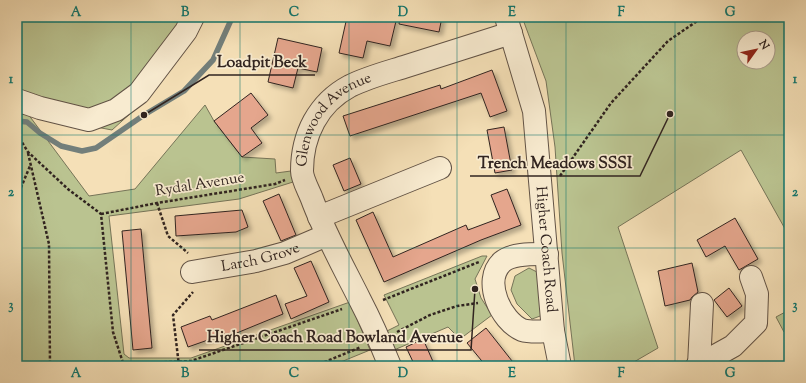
<svg xmlns="http://www.w3.org/2000/svg" width="806" height="383" viewBox="0 0 806 383" font-family="'Sorts Mill Goudy',serif">
  <style>
    .green { fill: #bac390; stroke: #767458; fill-rule: evenodd }
    .lines { fill: none; stroke-linecap: round; stroke-linejoin: round }
    .stream { stroke: #737f7b; stroke-width: 5.5 }
    .building { fill: #e5a68d; stroke: #312420; filter: url(#shadow) }
    .minor-casing { stroke: #625346; stroke-width: 24 }
    .path { stroke: #312420; stroke-width: 2.5; stroke-dasharray: 3 2; stroke-linecap: butt }
    .minor { stroke: #f8ebd0; stroke-width: 22 }
    .grid { fill: none; stroke: #0f766e; stroke-width: 1; stroke-opacity: 0.55 }
    .labels { text-anchor: middle; dominant-baseline: central; stroke-width: 3.5; stroke-linejoin: round; paint-order: stroke }
    .street-label { font-size: 15px; fill: #312420; stroke: #f8ebd0 }
    .leader { fill: none; stroke: #312420; stroke-width: 1.5 }
    .callout-dot { fill: #312420; stroke: #f8ebd0; stroke-width: 1.5 }
    .callout-label { font-size: 16px; text-anchor: middle; font-weight: bold; fill: #312420; stroke: #f8ebd0; stroke-width: 3.5; stroke-linejoin: round; paint-order: stroke }
    .neatline { fill: none; stroke: #0f766e; stroke-width: 1.5 }
    .grid-label { font-size: 13px; text-anchor: middle; font-weight: bold; fill: #0f766e }
  </style>
  <defs>
    <filter id="shadow"><feDropShadow dx="3.5" dy="3.5" stdDeviation="2" flood-color="#0004"/></filter>
  </defs>
  <rect width="100%" height="100%" fill="#f5e0b7"/>
  <filter id="stains"><feTurbulence type="fractalNoise" baseFrequency=".005" numOctaves="4"/><feColorMatrix values="0 0 0 0 .2 0 0 0 0 .09 0 0 0 0 .02 0 0 0 .5 -.17"/></filter>
  <radialGradient id="worn" r=".72"><stop offset=".6" stop-color="#630" stop-opacity="0"/><stop offset="1" stop-color="#630" stop-opacity=".3"/></radialGradient>
  <!-- green -->
  <g class="green">
    <polygon points="17,17 183,17 152,94 112,130 28,114 89,196 135,189 205,105 214,121 242,157 275,159 276,173 291,171 293,182 239,199 109,216 124,354 129,358 191,358 350,302 370,350 331,366 17,366 17,115 27,114 17,94"/>
    <path d="M522 17H789V236L741 150 618 227 658 348 627 366H575L562 253 555 147 546 81ZM744 38H768V62H744Z"/>
    <polygon points="482,256 487,256 475,279 481,298 492,315 460,339 448,327 394,350 385,332 399,325 384,295"/>
    <polygon points="529,268 541,274 543,315 532,319 517,304 511,290 515,276"/>
    <polygon points="789,310 789,332 788,330 784,332 776,317"/>
  </g>
  <g class="lines">
    <!-- stream -->
    <polyline class="stream" points="17,121 27,122 40,133 61,146 82,151 96,148 144,115 184,91 213,60 231,20 231,17"/>
  </g>
  <!-- building -->
  <g class="building">
    <polygon points="347,17 397,17 390,46 367,41 363,58 339,53"/>
    <polygon points="400,17 442,17 439,32 399,24"/>
    <polygon points="278,38 322,48 317,72 298,68 293,88 268,82"/>
    <polygon points="492,70 507,111 490,117 481,93 350,136 343,116 440,85 441,89"/>
    <polygon points="251,93 268,115 251,128 262,143 242,157 214,121"/>
    <polygon points="504,127 512,170 495,173 487,130"/>
    <polygon points="350,158 361,184 344,191 333,165"/>
    <polygon points="507,189 521,225 481,240 384,282 356,220 373,212 393,257 466,225 468,230 500,218 491,195"/>
    <polygon points="279,194 296,235 281,241 263,201"/>
    <polygon points="242,210 248,227 236,232 176,236 175,216"/>
    <polygon points="735,218 758,259 739,270 725,246 706,257 697,240"/>
    <polygon points="141,229 152,348 133,350 122,231"/>
    <polygon points="311,261 329,302 291,319 285,304 307,296 294,268"/>
    <polygon points="692,263 698,292 692,297 690,300 665,306 658,271"/>
    <polygon points="729,288 742,306 727,317 714,300"/>
    <polygon points="276,295 283,314 227,337 225,334 188,347 181,327 210,316 212,320"/>
    <polygon points="486,328 516,366 486,366 467,343"/>
    <polygon points="423,339 435,366 415,366 406,347"/>
  </g>
  <g class="lines">
    <!-- minor casing -->
    <g class="minor-casing">
      <g id="minor">
        <path id="s1" d="M506 17 534 111 550 297 553 331 560 366"/>
        <polyline points="17,100 40,108 89,120 116,110 139,93 186,31 193,17"/>
        <polyline points="319,217 440,168"/>
        <path d="M547 254C534 254 512 253 502 262 482 281 501 321 522 330 532 333 543 331 553 331"/>
        <path id="s2" d="M192 272 256 261 285 253 327 235"/>
        <polyline points="699,365 702,304"/>
        <path id="s3" d="M390 366C381 344 371 321 360 300 343 266 325 234 312 199 309 191 302 179 302 171 302 135 318 103 350 86 368 77 388 72 407 66 442 55 476 44 511 33"/>
        <polyline points="697,366 733,346 756,323 757,294 751,277"/>
      </g>
    </g>
    <!-- path -->
    <g class="path">
      <polyline points="17,134 28,152 69,190 101,214 113,332 124,366"/>
      <polyline points="28,153 49,244 50,366"/>
      <polyline points="560,176 611,103 668,41 703,17"/>
      <polyline points="17,197 30,166"/>
      <polyline points="157,203 168,236 188,253"/>
      <polyline points="101,214 157,203 275,184 285,180"/>
      <polyline points="383,300 479,262"/>
      <polyline points="397,332 430,315 457,306 478,303"/>
      <polyline points="17,361 32,366"/>
      <polyline points="124,364 191,361 342,309"/>
      <polyline points="179,366 173,315 193,292"/>
      <polyline points="315,366 361,347"/>
    </g>
    <!-- minor -->
    <use href="#minor" class="minor"/>
  </g>
  <!-- grid -->
  <path class="grid" d="M131 17V366M240 17V366M349 17V366M457 17V366M566 17V366M675 17V366M17 135H789M17 248H789"/>
  <g class="labels">
    <!-- street labels -->
    <g class="street-label">
      <text stroke="none"><textPath href="#s3" startOffset="279">Glenwood Avenue</textPath></text>
      <text transform="translate(200 185) rotate(-9)">Rydal Avenue</text>
      <text stroke="none"><textPath href="#s1" startOffset="237">Higher Coach Road</textPath></text>
      <text stroke="none"><textPath href="#s2" startOffset="70">Larch Grove</textPath></text>
    </g>
  </g>
  <!-- callouts -->
  <path class="leader" d="M144 115L209 75H315M670 114L640 176H470M475 289L471 350H199"/>
  <g class="callout-dot">
    <circle cx="144" cy="115" r="4"/>
    <circle cx="670" cy="114" r="4"/>
    <circle cx="475" cy="289" r="4"/>
  </g>
  <g class="callout-label">
    <text x="262" y="67">Loadpit Beck</text>
    <text x="555" y="168">Trench Meadows SSSI</text>
    <text x="335" y="342">Higher Coach Road Bowland Avenue</text>
  </g>
  <!-- margin -->
  <rect width="806" height="383" fill="none" stroke="#f5e0b7" stroke-width="44"/>
  <!-- north arrow -->
  <g transform="translate(756 50) rotate(57)"><circle r="19" fill="#f8ebd0" stroke="#a89b8a"/>
  <path d="M0-3L7 15L0 10L-7 15Z" fill="#8f2418"/>
  <text y="-6" font-size="11" font-weight="bold" text-anchor="middle" fill="#312420">N</text>
  </g>
  <rect x="22" y="22" width="762" height="339" class="neatline"/>
  <g class="grid-label">
    <text x="76" y="16">A</text>
    <text x="185" y="16">B</text>
    <text x="294" y="16">C</text>
    <text x="403" y="16">D</text>
    <text x="512" y="16">E</text>
    <text x="621" y="16">F</text>
    <text x="730" y="16">G</text>
    <text x="11" y="83">1</text>
    <text x="795" y="83">1</text>
    <text x="11" y="196">2</text>
    <text x="795" y="196">2</text>
    <text x="11" y="309">3</text>
    <text x="795" y="309">3</text>
    <text x="76" y="377">A</text>
    <text x="185" y="377">B</text>
    <text x="294" y="377">C</text>
    <text x="403" y="377">D</text>
    <text x="512" y="377">E</text>
    <text x="621" y="377">F</text>
    <text x="730" y="377">G</text>
  </g>
  <rect width="100%" height="100%" filter="url(#stains)"/>
  <rect width="100%" height="100%" fill="url(#worn)"/>
</svg>
